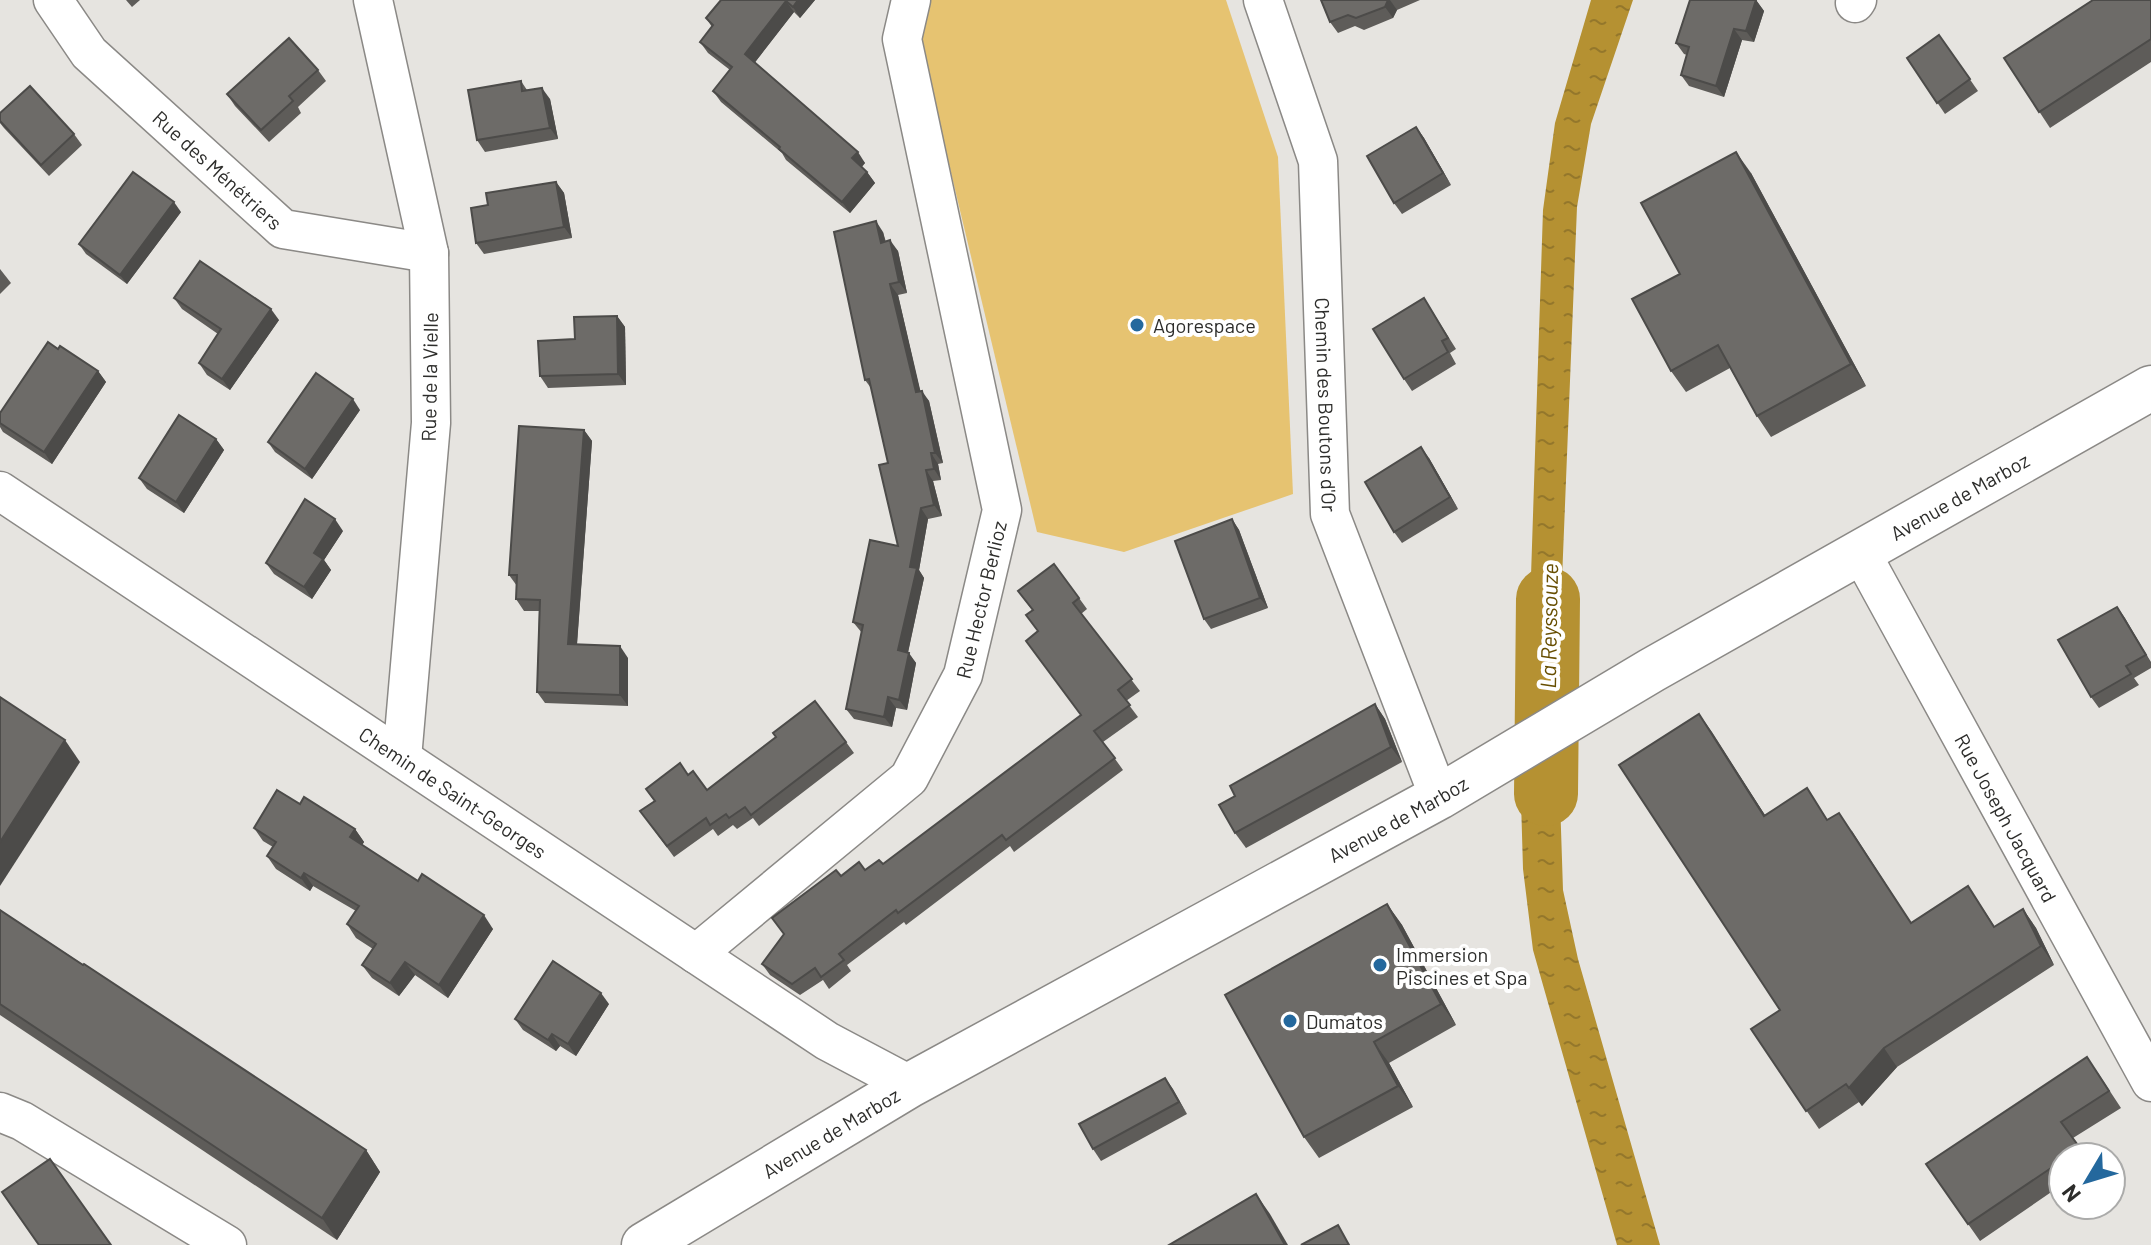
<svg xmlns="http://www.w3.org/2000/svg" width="2151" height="1245" viewBox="0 0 2151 1245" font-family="Barlow,sans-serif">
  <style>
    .garden { fill: #e6c371 }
    .water { fill: url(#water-ripples) }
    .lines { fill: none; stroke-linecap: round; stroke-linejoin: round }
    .river { stroke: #b59132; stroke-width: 64 }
    .minor-casing { stroke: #8b8986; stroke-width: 41 }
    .major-casing { stroke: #8b8986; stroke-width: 47 }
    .minor { stroke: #fff; stroke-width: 38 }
    .major { stroke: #fff; stroke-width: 44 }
    .wall { fill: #5e5c59 }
    .shaded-wall { fill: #4c4b49 }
    .building { fill: #6d6b68; stroke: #4c4b49; stroke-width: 2 }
    .poi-dot { fill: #24689d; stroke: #fff; stroke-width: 3 }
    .labels { text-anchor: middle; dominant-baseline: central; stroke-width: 8; stroke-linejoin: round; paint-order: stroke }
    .street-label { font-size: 20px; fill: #2d2d2b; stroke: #fff }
    .poi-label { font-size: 20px; fill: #2d2d2b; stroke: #fff; text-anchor: start }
    .water-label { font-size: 22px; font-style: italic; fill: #674e01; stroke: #fff }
  </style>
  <defs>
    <pattern id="water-ripples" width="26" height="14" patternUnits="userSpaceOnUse" patternTransform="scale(2)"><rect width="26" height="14" fill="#b59132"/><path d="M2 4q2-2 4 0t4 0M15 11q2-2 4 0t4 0" fill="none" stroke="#94772b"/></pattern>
  </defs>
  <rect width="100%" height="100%" fill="#e6e4e0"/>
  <!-- garden -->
  <polygon class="garden" points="928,0 1226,0 1278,157 1293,494 1124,552 1037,532 924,60 922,27"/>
  <!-- water -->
  <g class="water">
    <polygon points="1591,0 1633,0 1591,124 1577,207 1558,679 1527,698 1543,210 1555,123"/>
    <polygon points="1558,738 1563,890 1578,959 1660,1245 1617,1245 1533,950 1523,869 1520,766"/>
  </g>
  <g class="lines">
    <!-- river -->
    <polyline class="river" points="1546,794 1548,599"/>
    <!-- minor casing -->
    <g class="minor-casing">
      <g id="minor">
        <path id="s1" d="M53 0 89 53 283 229 429 253"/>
        <polyline points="373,0 429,253 431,423 402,758"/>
        <path id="s2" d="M1263 0 1318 161 1330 514 1439 797"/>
        <polyline points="1855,3 1857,0"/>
        <path id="s3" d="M0 491 827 1041 910 1085"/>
        <path id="s4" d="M1861 553 2151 1082"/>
        <path id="s5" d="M696 954 909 778 963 675 1002 510 902 39 911 0"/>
        <polyline points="0,1112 22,1121 227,1245"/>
      </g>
    </g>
    <!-- major casing -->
    <g class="major-casing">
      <g id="major">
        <path id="s6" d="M644 1245 910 1085 1439 797 1652 670 2151 388"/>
      </g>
    </g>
    <!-- minor -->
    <use href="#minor" class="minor"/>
    <!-- major -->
    <use href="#major" class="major"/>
  </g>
  <!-- wall -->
  <g class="wall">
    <polygon points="126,0 140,0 132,7"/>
    <polygon points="721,0 815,0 800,18 794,12 755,62 865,163 862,167 867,172 875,183 850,213 786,160 782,153 721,102 713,91 730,70 708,53 700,42 712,27 706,18"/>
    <polygon points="1321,0 1420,0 1397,10 1393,18 1364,30 1355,26 1338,33 1330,22"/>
    <polygon points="1756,0 1764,11 1754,42 1742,40 1724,97 1689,86 1681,75 1687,55 1684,54 1676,43"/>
    <polygon points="2151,0 2151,62 2050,128 2004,58"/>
    <polygon points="1939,35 1978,91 1945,114 1907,58"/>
    <polygon points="318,70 326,81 298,107 301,113 269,142 235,106 227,94"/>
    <polygon points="521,81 527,90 550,99 558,139 485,152 477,140"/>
    <polygon points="0,113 74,134 82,145 49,176 4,128 0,123"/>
    <polygon points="1416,127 1424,138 1451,185 1402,214 1394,203"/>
    <polygon points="1751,173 1866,386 1771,437 1757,416 1730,368 1686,392 1671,371 1680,274"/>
    <polygon points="556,182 564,193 572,238 484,254 476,243"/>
    <polygon points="181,212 127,284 86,254 79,244"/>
    <polygon points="883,232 886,242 898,251 907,293 898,295 920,391 929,401 943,463 938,464 941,480 933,481 942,516 928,519 919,570 924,578 908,653 916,663 907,710 896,708 892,727 854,719 846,709 862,633 853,622 898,546 888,463 871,388 865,380"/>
    <polygon points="0,269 11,283 0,294"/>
    <polygon points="174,298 279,320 230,390 207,375 199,363 218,334 182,309"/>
    <polygon points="1424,298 1456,349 1450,353 1456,364 1412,391 1404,379"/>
    <polygon points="617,316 625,327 626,385 548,388 540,376 575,339"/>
    <polygon points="58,349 98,371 106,382 52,464 3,432 0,427 0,413"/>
    <polygon points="360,410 312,479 275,452 268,442"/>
    <polygon points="584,430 592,441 577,645 628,658 628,706 545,703 537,692 539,611 524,611 516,599 517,586 509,575"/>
    <polygon points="216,439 224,450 184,513 147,489 139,478"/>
    <polygon points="1429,458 1458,509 1402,543 1394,532"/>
    <polygon points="1232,519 1239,530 1268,608 1211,629 1204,619"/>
    <polygon points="343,531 324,560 331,570 312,599 274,574 266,563"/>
    <polygon points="1018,591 1079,598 1087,609 1081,614 1140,691 1126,701 1138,717 1103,742 1123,770 1014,852 1010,846 906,925 904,922 847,965 851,971 829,989 823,980 800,995 770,975 762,964 841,876 865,870 883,864 1081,715 1038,631 1032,610"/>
    <polygon points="2117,607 2151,662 2151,668 2134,678 2139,685 2099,708 2091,697"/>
    <polygon points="1375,704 1385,719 1402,762 1246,848 1235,833 1235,796"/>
    <polygon points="1699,714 1765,815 1828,820 1852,831 1911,923 1968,886 1995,927 2023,909 2036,928 2054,965 1897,1067 1862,1106 1859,1102 1819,1129 1751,1029 1780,1010"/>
    <polygon points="846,742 854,753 759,826 753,818 737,829 733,825 718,836 713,829 674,857 640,811 654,801 646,789 688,775 707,790"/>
    <polygon points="300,804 355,829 364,842 362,845 493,929 448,998 415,975 399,996 372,978 362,965 373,949 356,938 347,924 356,911 313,886 310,891 276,869 267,856 273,847 263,841 254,828"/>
    <polygon points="1387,904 1402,925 1456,1025 1389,1063 1413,1107 1319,1158 1304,1137"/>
    <polygon points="0,910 366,1150 380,1172 337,1240 0,1015"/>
    <polygon points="609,1004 576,1056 560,1046 556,1051 523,1030 515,1019"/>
    <polygon points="2098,1073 2121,1108 2073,1138 2086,1157 2063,1157 2063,1184 1980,1241 1926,1164"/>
    <polygon points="1165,1078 1187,1114 1101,1161 1093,1149"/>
  </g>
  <!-- shaded-wall -->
  <g class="shaded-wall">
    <polygon points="798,0 815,0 800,18 793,7"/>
    <polygon points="1388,0 1390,0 1397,10 1393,18 1385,7"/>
    <polygon points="1756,0 1764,11 1754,42 1746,31"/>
    <polygon points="786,1 794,12 753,65 745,54"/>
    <polygon points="1734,29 1742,40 1724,97 1716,86"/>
    <polygon points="542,88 550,99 558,139 550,128"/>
    <polygon points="1416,127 1424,138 1451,185 1443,173"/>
    <polygon points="858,152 865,163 859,169 852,158"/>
    <polygon points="1736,152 1751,173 1866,386 1851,364"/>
    <polygon points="867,172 875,183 850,213 842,202"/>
    <polygon points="556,182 564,193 572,238 564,227"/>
    <polygon points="174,202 181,212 127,284 120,275"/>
    <polygon points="876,221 883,232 888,254 881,243"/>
    <polygon points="890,240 898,251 907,293 899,282"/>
    <polygon points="890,284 898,295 923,402 916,392"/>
    <polygon points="271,309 279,320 230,390 222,379"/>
    <polygon points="617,316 625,327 626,385 618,374"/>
    <polygon points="98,371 106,382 52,464 44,452"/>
    <polygon points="922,391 929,401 943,463 935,453"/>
    <polygon points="353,399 360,410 312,479 305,469"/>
    <polygon points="584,430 592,441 576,656 568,644"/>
    <polygon points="216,439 224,450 184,513 176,502"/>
    <polygon points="1421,447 1429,458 1458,509 1450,497"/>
    <polygon points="931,453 938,464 941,480 934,469"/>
    <polygon points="926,470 933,481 942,516 934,505"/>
    <polygon points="921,508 928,519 919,570 924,578 906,661 898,650 910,567"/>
    <polygon points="335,519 343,531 324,560 331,570 312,599 304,587 314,553"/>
    <polygon points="1232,519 1239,530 1268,608 1260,598"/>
    <polygon points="2117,607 2125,618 2151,663 2146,655"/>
    <polygon points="620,646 628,658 628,706 620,695"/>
    <polygon points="909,653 916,663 907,710 899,700"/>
    <polygon points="888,697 896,708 892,727 884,717"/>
    <polygon points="1375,704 1385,719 1402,762 1391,747"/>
    <polygon points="1699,714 1712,732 1777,834 1764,816"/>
    <polygon points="65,740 80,762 0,886 0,842"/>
    <polygon points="355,829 364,842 359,850 350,837"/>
    <polygon points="304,873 313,886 310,891 301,878"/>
    <polygon points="1387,904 1402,925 1456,1025 1441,1004"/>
    <polygon points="2023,909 2036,928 2054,965 2041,946"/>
    <polygon points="484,915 493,929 448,998 439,985"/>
    <polygon points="405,962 415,975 399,996 390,983"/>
    <polygon points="601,993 609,1004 576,1056 568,1044"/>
    <polygon points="552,1034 560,1046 556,1051 548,1040"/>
    <polygon points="1374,1042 1389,1063 1413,1107 1398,1086"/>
    <polygon points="1884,1048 1897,1067 1862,1106 1849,1088"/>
    <polygon points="1165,1078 1173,1089 1187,1114 1179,1102"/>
    <polygon points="366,1150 380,1172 337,1240 322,1218"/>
    <polygon points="1256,1194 1270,1214 1288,1245 1285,1245"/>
  </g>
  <!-- building -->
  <g class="building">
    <polygon points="721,0 798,0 793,7 786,1 745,54 858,152 852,158 867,172 842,202 779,149 780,147 713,91 732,67 700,42 713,25 706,18"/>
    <polygon points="1321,0 1388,0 1385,7 1356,18 1348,15 1330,22"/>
    <polygon points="1690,0 1756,0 1746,31 1734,29 1716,86 1681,75 1689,47 1676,43"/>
    <polygon points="2093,0 2151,0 2151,39 2039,112 2004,58"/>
    <polygon points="1939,35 1970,79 1937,103 1907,58"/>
    <polygon points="289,38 318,70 289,96 293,101 261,130 227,94"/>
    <polygon points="521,81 522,91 542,88 550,128 477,140 468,90"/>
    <polygon points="30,86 74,134 41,165 0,121 0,113"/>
    <polygon points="1416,127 1443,173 1394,203 1367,156"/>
    <polygon points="1736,152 1851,364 1757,416 1718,345 1671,371 1632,299 1680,274 1641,203"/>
    <polygon points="133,172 174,202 120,275 79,244"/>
    <polygon points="556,182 564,227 476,243 471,208 488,205 486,193"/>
    <polygon points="876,221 881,243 890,240 899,282 890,284 916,392 922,391 935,453 931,453 934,469 926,470 934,505 921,508 910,567 917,568 898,650 909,653 899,700 888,697 884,717 846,709 863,625 853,622 870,540 898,546 879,465 888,463 869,379 865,380 834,232"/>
    <polygon points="200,261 271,309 222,379 199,363 221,329 174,298"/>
    <polygon points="1424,298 1448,338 1442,341 1448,352 1404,379 1373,329"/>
    <polygon points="617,316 618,374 540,376 538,341 575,339 574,317"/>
    <polygon points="48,342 58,349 60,346 98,371 44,452 0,423 0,413"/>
    <polygon points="316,373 353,399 305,469 268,442"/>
    <polygon points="179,415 216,439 176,502 139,478"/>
    <polygon points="519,426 584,430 568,644 620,646 620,695 537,692 540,600 516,599 517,575 509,575"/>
    <polygon points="1421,447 1450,497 1394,532 1365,482"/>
    <polygon points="305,499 335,519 314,553 323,559 304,587 266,563"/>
    <polygon points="1232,519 1260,598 1204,619 1175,541"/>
    <polygon points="1054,564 1079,598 1073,603 1132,679 1118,690 1130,705 1094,731 1115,758 1006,840 1002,835 898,913 896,910 839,954 844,960 821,977 815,968 792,984 762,964 784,934 772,918 836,870 841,876 859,862 865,870 879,860 883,864 1081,715 1026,641 1038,631 1026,615 1033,610 1018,591"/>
    <polygon points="2117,607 2146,655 2126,666 2131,674 2091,697 2058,640"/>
    <polygon points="0,697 65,740 0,842"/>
    <polygon points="815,701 846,742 751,815 745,807 729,818 726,814 710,825 706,818 667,846 640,811 655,801 646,789 680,763 688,775 693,771 707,790 776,737 773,733"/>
    <polygon points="1375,704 1391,747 1235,833 1219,805 1235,796 1230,786"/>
    <polygon points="1699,714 1764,816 1807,788 1827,820 1839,813 1911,923 1968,886 1994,927 2023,909 2041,946 1884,1048 1849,1088 1846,1084 1806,1111 1751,1029 1780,1010 1619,765"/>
    <polygon points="277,790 300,804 304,797 355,829 350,837 418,881 422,874 484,915 439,985 405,962 390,983 362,965 376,944 347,924 359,906 304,873 301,878 267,856 276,842 254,828"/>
    <polygon points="1387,904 1441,1004 1374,1042 1398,1086 1304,1137 1225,995"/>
    <polygon points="0,910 83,965 84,964 366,1150 322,1218 0,1004"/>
    <polygon points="553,961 601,993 568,1044 552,1034 548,1040 515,1019"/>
    <polygon points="2087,1057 2109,1091 2061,1122 2080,1148 2067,1157 2063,1157 2063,1160 1968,1224 1926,1164"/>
    <polygon points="1165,1078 1179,1102 1093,1149 1079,1124"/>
    <polygon points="50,1159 111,1245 39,1245 2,1192"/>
    <polygon points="1256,1194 1285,1245 1169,1245"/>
    <polygon points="1338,1225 1349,1245 1301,1245"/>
  </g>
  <!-- markers -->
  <g class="poi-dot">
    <circle cx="1137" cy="325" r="8"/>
    <circle cx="1380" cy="965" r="8"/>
    <circle cx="1290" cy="1021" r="8"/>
  </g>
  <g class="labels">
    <!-- street labels -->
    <g class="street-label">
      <text stroke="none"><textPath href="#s1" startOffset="238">Rue des Ménétriers</textPath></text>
      <text transform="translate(429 377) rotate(-89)">Rue de la Vielle</text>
      <text stroke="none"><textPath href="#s2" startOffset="414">Chemin des Boutons d'Or</textPath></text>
      <text stroke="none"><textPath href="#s6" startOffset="1514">Avenue de Marboz</textPath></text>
      <text stroke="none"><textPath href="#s5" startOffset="470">Rue Hector Berlioz</textPath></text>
      <text stroke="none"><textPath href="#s3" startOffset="544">Chemin de Saint-Georges</textPath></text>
      <text stroke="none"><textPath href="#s4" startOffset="302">Rue Joseph Jacquard</textPath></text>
      <text stroke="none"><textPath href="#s6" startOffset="866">Avenue de Marboz</textPath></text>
      <text stroke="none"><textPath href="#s6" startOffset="218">Avenue de Marboz</textPath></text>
    </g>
    <!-- poi labels -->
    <g class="poi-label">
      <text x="1153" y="325">Agorespace</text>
      <text x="1396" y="954">Immersion<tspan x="1396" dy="23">Piscines et Spa</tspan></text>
      <text x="1306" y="1021">Dumatos</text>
    </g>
    <!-- water labels -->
    <g class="water-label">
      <text transform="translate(1548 626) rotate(-89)">La Reyssouze</text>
    </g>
  </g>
  <!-- north arrow -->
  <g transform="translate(2087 1181) rotate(232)"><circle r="38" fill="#ffffff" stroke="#ababaa" stroke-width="2"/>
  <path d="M0-6L14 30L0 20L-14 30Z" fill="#24689d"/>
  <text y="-12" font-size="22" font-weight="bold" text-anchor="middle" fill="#2d2d2b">N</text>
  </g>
</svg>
